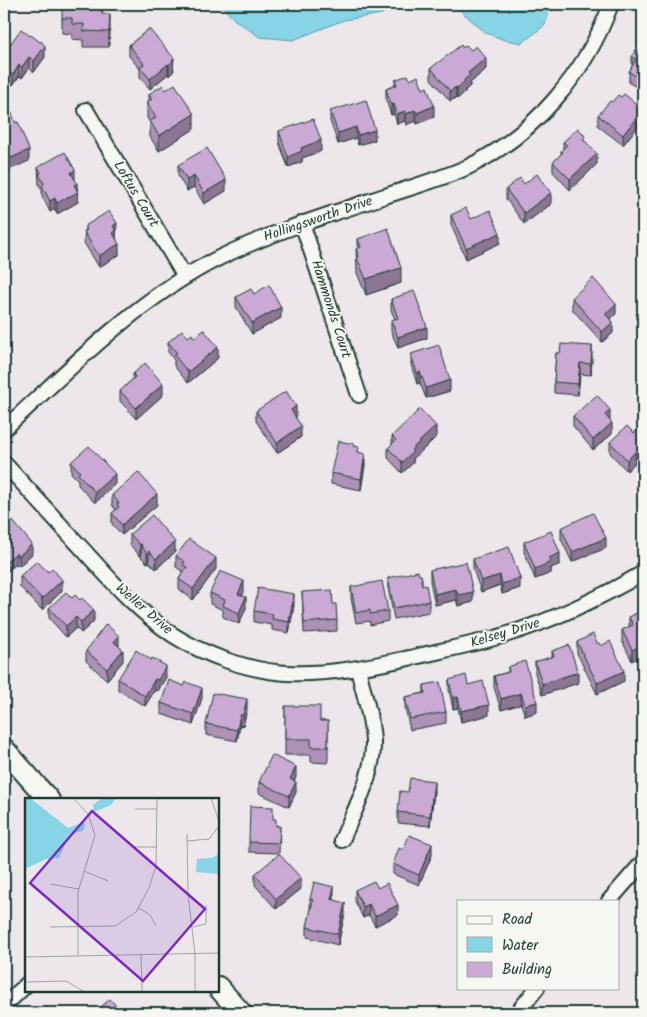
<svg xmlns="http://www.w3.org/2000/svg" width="647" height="1017" viewBox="0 0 647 1017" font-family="Kalam,sans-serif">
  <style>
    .water { fill: #87d4e6; stroke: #5d989f }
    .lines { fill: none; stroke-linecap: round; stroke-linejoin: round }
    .street-casing { stroke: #1f3d34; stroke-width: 18 }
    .secondary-casing { stroke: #1f3d34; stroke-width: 24 }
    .street { stroke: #f6f6f2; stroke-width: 14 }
    .secondary { stroke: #f6f6f2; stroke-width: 20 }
    .wall { fill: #ae91b6; stroke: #1f3d34 }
    .shaded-wall { fill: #8d7694; stroke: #1f3d34 }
    .building { fill: #caa9d4; stroke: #1f3d34 }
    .labels { text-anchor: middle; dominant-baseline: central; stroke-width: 4; stroke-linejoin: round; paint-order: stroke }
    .street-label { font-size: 14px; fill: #1f3d34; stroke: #f6f6f2 }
    .inset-road { fill: none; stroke: #9ba3a2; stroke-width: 1 }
    .view { fill: #7b2cbf; fill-opacity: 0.15; stroke: #7b2cbf; stroke-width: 2.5 }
    .inset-edge { fill: none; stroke: #1f3d34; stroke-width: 2.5 }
  </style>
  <rect width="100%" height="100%" fill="#ede7ec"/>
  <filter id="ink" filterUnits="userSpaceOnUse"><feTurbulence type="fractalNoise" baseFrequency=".02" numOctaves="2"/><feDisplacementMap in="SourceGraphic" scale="10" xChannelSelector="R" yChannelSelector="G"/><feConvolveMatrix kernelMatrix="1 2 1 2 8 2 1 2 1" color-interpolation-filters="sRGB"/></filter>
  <g filter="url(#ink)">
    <!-- water -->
    <g class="water">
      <polygon points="219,4 393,4 382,14 344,20 293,40 260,37 235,20"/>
      <polygon points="453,4 547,4 550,6 545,25 522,43 505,40 486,33"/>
    </g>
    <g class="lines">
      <!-- street casing -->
      <g class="street-casing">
        <g id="street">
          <polyline points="86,110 185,277"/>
          <polyline points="302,223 359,395"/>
          <path d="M4 429C69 370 131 305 209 263 265 234 325 216 385 196 412 187 441 179 468 167 535 134 586 73 611 4"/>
          <path d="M4 463C32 494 60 524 88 555 114 584 140 613 173 635 204 655 250 671 287 673 332 675 370 666 414 657 444 650 475 644 505 635 554 620 600 598 643 573"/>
          <path d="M342 840C355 808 374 776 373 741 372 717 363 692 358 668"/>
          <polyline points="609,901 643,862"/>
          <polyline points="4,1006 26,985"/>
          <polyline points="517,1013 537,988"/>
        </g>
      </g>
      <!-- secondary casing -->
      <g class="secondary-casing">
        <g id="secondary">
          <polyline points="4,749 49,800"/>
          <polyline points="218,987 241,1013"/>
        </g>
      </g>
      <!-- street -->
      <use href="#street" class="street"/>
      <!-- secondary -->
      <use href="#secondary" class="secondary"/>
    </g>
    <!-- wall -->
    <g class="wall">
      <polygon points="103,4 102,14 110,30 109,47 83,47 83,40 72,39 72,34 62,33 62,18"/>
      <polygon points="149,29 174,69 173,72 169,76 168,74 150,89 140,78 140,69 129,56 129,45"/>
      <polygon points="643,46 643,90 629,83 629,72 632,67 632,57 641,50"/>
      <polygon points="4,53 45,57 34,72 29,68 22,78 19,76 13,85 4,79"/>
      <polygon points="431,68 486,69 470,83 470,86 465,90 465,92 457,99 456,98 450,101 431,79"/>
      <polygon points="395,80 410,80 434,117 417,124 415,121 406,125 405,121 397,124 394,114 391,115 386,100 386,89 395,85"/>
      <polygon points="149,94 194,129 159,151 150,137 150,123 147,118 147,102 149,101"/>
      <polygon points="330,111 375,140 358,145 356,138 338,144 330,121"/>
      <polygon points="598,115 643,120 623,145 598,126"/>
      <polygon points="279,131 321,151 302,158 302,162 288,167 279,142"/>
      <polygon points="585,141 597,164 570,190 553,172 553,162 561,154 561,151 563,149 563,142"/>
      <polygon points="178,165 226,191 204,204 194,187 187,191 178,176"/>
      <polygon points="38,167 75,180 78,202 57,214 55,209 50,212 42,196 42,190 39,185"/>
      <polygon points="506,189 551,204 524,224 506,199"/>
      <polygon points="451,215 471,219 500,243 466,259 451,225"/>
      <polygon points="85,226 117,234 116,235 116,238 119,255 99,267 84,243"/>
      <polygon points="358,239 401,283 366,295 357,273 356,249 358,248"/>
      <rect x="639" y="277" width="4" height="43"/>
      <polygon points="254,294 281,318 252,334 236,307 236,297"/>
      <polygon points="572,298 616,314 610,320 613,333 602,342 572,309"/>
      <polygon points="391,299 427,338 398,348 391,331 391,320 395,319 391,310"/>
      <polygon points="188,337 194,338 218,358 188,383 174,366 174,360 168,352 168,342"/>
      <polygon points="556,353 592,357 591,375 580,374 578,395 554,393 554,382"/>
      <polygon points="411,354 450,391 426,398 420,383 417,384 411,365"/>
      <polygon points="133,374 163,395 136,419 120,401 120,391 133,379"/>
      <polygon points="256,411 296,417 296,418 301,437 277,453 256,421"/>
      <polygon points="573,416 610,421 612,434 593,450 573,426"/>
      <polygon points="634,433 643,433 643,466 641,468 635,463 627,471 610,453 610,442"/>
      <polygon points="392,436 436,437 413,459 413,463 402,473 388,458 388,448 392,444"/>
      <polygon points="355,446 365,465 361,490 331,484 331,473"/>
      <polygon points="71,462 115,484 95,503 78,485 78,480 71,473"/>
      <polygon points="112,495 157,505 122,535 112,524 112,513 116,510 112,505"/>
      <polygon points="4,527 32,554 19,566 16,564 4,574"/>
      <polygon points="561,528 606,548 572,562 561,539"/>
      <polygon points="130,534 175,552 156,569 149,562 147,563 141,557 141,555 140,556 130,545"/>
      <polygon points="524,542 560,564 551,568 551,573 535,579 524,552"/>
      <polygon points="176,556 216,569 193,600 179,589 179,579 183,572 176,567"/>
      <polygon points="473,559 520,588 502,594 500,585 481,592 473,569"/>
      <polygon points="430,570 473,602 458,606 456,600 435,605 430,581"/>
      <polygon points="419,575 422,579 422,586 429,601 429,612 394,619 388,588 388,578"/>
      <polygon points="20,576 62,591 42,610 20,587"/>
      <polygon points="351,587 388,611 388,621 370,625 370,621 356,623 351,598"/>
      <polygon points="244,592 242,595 246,608 239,624 223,617 223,610 210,604 210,593"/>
      <polygon points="302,592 337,620 337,631 304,633"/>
      <polygon points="294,605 289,633 272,630 272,625 254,622 254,611"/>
      <polygon points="49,608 94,621 81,633 76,628 66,637 49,618"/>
      <polygon points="643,610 632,661 622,641 622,630 629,627 629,617"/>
      <polygon points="577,642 597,643 624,681 597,694 577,653"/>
      <polygon points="119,647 123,661 107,680 86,661 86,651"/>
      <polygon points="552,651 578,683 542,695 535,673 535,662 552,657"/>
      <polygon points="151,660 166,677 158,691 155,690 145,706 118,690 118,679"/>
      <polygon points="508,667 537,712 525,716 521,704 501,710 494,687 494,676 508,672"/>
      <polygon points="449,680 468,685 489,715 461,722 458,708 453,709 449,690"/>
      <polygon points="424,685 446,712 446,723 410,730 405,707 405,697 424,693"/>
      <polygon points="184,686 202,698 193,725 161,714 161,703"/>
      <polygon points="285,706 320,721 328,721 328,763 311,762 311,755 285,755"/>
      <polygon points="247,709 243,726 240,725 237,741 206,735 206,724"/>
      <polygon points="296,777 294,781 296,792 289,807 259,793 259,782"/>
      <polygon points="434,791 430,826 398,823 398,812 408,792"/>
      <polygon points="273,819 276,826 280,826 279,853 249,852 249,842"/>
      <polygon points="403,850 432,855 419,885 393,874 393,864"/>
      <polygon points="255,874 301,889 276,909 255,885"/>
      <polygon points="378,888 398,915 375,926 369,915 363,918 355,901 355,890"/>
      <polygon points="334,897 334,900 345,913 338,945 307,937 307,927 311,910 310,909 310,899"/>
    </g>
    <!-- shaded-wall -->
    <g class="shaded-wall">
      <polygon points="110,14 110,30 109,47 109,32"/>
      <polygon points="45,46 45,57 34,72 34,61"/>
      <polygon points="29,57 29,68 22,78 22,67"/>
      <polygon points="174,58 173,72 169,76 169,65"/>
      <polygon points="486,58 486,69 470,83 470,86 465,90 465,92 457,99 457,88 464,80 468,73"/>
      <polygon points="168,64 168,74 150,89 150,79"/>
      <polygon points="19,65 19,76 13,85 13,75"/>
      <polygon points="456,87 456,98 450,101 450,91"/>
      <polygon points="394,104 394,114 391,115 391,105"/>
      <polygon points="434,106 434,117 417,124 417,113"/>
      <polygon points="643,109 643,120 623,145 623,135"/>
      <polygon points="415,110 415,121 406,125 406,114"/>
      <polygon points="405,111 405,121 397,124 397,114"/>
      <polygon points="194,114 194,129 159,151 159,136"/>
      <polygon points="356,127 356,138 338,144 338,133"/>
      <polygon points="375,130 375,140 358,145 358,135"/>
      <polygon points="321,140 321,151 302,158 302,162 288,167 288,157 301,148"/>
      <polygon points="29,150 29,161 4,172 4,161"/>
      <polygon points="597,154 597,164 570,190 570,179"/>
      <polygon points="75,170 75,181 71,173"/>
      <polygon points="194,176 194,187 187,191 187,180"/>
      <polygon points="226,180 226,191 204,204 204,193"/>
      <polygon points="77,183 78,202 57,214 57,203 74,185"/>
      <polygon points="551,193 551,204 524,224 524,213"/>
      <polygon points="55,198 55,209 50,212 50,201"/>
      <polygon points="117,223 116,242 113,244 113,226"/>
      <polygon points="500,233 500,243 466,259 466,248"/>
      <polygon points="119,244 119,255 99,267 99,256"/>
      <polygon points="401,268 401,283 366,295 366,279"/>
      <polygon points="616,304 616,314 605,324 605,314"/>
      <polygon points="281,307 281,318 252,334 252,323"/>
      <polygon points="613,322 613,333 602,342 602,332"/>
      <polygon points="427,327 427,338 398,348 398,337"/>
      <polygon points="592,346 592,357 591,375 591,364"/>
      <polygon points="218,347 218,358 188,383 188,372"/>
      <polygon points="580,363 580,374 578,395 578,384"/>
      <polygon points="420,372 420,383 417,384 417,373"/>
      <polygon points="450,380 450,391 426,398 426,388"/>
      <polygon points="163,384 163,395 136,419 136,408"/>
      <polygon points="296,406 296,417 291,421 291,410"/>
      <polygon points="610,410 610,421 605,415"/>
      <polygon points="612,423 612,434 593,450 593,440"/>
      <polygon points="301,426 301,437 277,453 277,443"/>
      <polygon points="436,426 436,437 413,459 413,463 402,473 402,462 411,450"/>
      <polygon points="635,452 635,463 627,471 627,460"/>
      <polygon points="365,454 365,465 361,490 361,479"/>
      <polygon points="643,455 643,466 641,468 641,458"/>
      <polygon points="115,474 115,484 95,503 95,492"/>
      <polygon points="157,494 157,505 122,535 122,525"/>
      <polygon points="606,538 606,548 572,562 572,552"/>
      <polygon points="175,542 175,552 156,569 156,559"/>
      <polygon points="32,544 32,554 19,566 19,556"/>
      <polygon points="142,544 141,546 141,555 140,556 140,545"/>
      <polygon points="149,551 149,562 147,563 147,553"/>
      <polygon points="16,553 16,564 4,574 4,564"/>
      <polygon points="560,553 560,564 551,568 551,573 535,579 535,569 549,558"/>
      <polygon points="216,558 216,569 193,600 193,589"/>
      <polygon points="500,575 500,585 481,592 481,581"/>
      <polygon points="520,578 520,588 502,594 502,584"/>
      <polygon points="62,580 62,591 42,610 42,599"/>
      <polygon points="244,581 244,592 238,604 238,594"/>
      <polygon points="456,589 456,600 435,605 435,594"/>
      <polygon points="473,592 473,602 458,606 458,595"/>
      <polygon points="294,594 294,605 289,633 289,622"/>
      <polygon points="246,597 246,608 239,624 239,613"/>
      <polygon points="94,610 94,621 81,633 81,622"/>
      <polygon points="76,617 76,628 66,637 66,626"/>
      <polygon points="119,636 119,646 114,642"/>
      <polygon points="643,645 643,655 632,661 632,650"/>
      <polygon points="123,650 123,661 107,680 107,669"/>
      <polygon points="166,666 166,677 158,691 158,680"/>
      <polygon points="624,671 624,681 597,694 597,683"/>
      <polygon points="578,672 578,683 542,695 542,684"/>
      <polygon points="155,679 155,690 145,706 145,696"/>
      <polygon points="202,688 202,698 193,725 193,714"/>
      <polygon points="521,693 521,704 501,710 501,699"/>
      <polygon points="458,697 458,708 453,709 453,698"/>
      <polygon points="247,699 247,709 243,726 243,715"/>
      <polygon points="537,702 537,712 525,716 525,705"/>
      <polygon points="489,705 489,715 461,722 461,711"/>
      <polygon points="240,715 240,725 237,741 237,730"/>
      <polygon points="296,767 296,777 290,789 290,779"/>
      <polygon points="434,781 434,791 430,826 430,816"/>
      <polygon points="296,782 296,792 289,807 289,796"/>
      <polygon points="432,844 432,855 419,885 419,875"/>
      <polygon points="301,878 301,889 276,909 276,899"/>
      <polygon points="334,887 334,897 331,910 331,899"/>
      <polygon points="345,903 345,913 338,945 338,934"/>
      <polygon points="369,904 369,915 363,918 363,907"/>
      <polygon points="398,905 398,915 375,926 375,916"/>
    </g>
    <!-- building -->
    <g class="building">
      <polygon points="62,4 102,4 102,14 110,14 109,32 83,31 84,24 72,24 72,18 62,18"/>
      <polygon points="21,29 30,36 31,35 40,42 41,41 45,46 34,61 29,57 22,67 19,65 13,75 4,68 4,53"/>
      <polygon points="149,29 174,58 172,60 173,61 169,65 168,64 150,79 140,67 144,64 129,45"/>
      <polygon points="461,45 463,48 466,45 471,50 476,46 486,58 468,73 470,75 464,80 465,81 457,88 456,87 450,91 431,68"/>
      <polygon points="643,46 643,80 629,72 636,59 632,57 637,48 641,50"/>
      <polygon points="408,75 410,80 418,76 423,89 427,87 434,106 417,113 415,110 406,114 405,111 397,114 394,104 391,105 386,89 397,85 395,80"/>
      <polygon points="175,84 194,114 159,136 150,121 156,118 147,102 152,99 149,94 163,85 166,90"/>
      <polygon points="624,94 643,109 623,135 598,115 610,101 612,102 618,95 621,97"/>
      <polygon points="366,100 375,130 358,135 356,127 338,133 330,111"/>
      <polygon points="9,107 16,123 18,122 29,150 4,161 4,110"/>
      <polygon points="313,119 321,140 301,148 302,151 288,157 279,131"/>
      <polygon points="578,128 585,136 583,139 597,154 570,179 553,162 563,152 561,151 567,145 563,142"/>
      <polygon points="207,148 226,180 204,193 194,176 187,180 178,165"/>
      <polygon points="65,152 75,170 71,173 77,183 74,185 78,192 57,203 55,198 50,201 42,186 44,184 39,174 41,173 38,167"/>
      <polygon points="537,174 551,193 524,213 506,189 520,178 524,184"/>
      <polygon points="466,208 471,219 490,210 500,233 466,248 451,215"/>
      <polygon points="109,211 117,223 113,226 116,231 113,233 119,244 99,256 84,232 87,230 85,226"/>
      <polygon points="388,228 401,268 366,279 357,258 359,257 356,249 361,247 358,239"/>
      <rect x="639" y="277" width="4" height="33"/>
      <polygon points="593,278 616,304 605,314 613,322 602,332 572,298"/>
      <polygon points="269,285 281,307 252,323 236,297 251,289 254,294"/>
      <polygon points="414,291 427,327 398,337 391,320 398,318 391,299"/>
      <polygon points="182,330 188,337 192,334 194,338 204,330 218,347 188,372 174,355 177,353 168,342"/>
      <polygon points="561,344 592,346 591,364 580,363 578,384 554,382 556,353 560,353"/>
      <polygon points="439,345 450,380 426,388 420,372 417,373 411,354"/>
      <polygon points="145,363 163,384 136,408 120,391 135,377 133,374"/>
      <polygon points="286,391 296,406 291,410 301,426 277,443 256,411"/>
      <polygon points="597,395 610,410 605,415 612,423 593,440 573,416"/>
      <polygon points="420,409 436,426 411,450 413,452 402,462 388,448 396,440 392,436"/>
      <polygon points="627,426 634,433 637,430 640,433 642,431 643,433 643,455 641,458 635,452 627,460 610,442"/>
      <polygon points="338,441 355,444 354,446 359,447 358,452 365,454 361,479 331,473"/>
      <polygon points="89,446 115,474 95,492 78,474 80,472 71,462"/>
      <polygon points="138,472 157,494 122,525 112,513 119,507 117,504 119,503 112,495"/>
      <polygon points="593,513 606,538 572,552 561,528"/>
      <polygon points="152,515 175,542 156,559 149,551 147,553 141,546 142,544 140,545 130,534"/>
      <polygon points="12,520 32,544 19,556 16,553 4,564 4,527"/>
      <polygon points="551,531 560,553 549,558 551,562 535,569 524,542"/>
      <polygon points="189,539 216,558 193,589 179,579 187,567 183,565 185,562 176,556"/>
      <polygon points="509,547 520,578 502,584 500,575 481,581 473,559"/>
      <polygon points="37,561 48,572 52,568 62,580 42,599 20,576"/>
      <polygon points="466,562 473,592 458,595 456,589 435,594 430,570"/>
      <polygon points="220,571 244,581 238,594 246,597 239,613 223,606 225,600 210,593"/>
      <polygon points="418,571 419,575 421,575 422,579 421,579 422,586 426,585 429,601 394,608 388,578"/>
      <polygon points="382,581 388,611 370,614 370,610 356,613 351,587"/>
      <polygon points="258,588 294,594 289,622 272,619 273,614 254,611"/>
      <polygon points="332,590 333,604 336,604 337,620 304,623 302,592"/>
      <polygon points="66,592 72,598 75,595 80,600 82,598 94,610 81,622 76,617 66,626 49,608"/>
      <polygon points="643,610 643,645 632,650 622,630 633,625 629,617"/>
      <polygon points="106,624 119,636 114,642 123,650 107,669 86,651"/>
      <polygon points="593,634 597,643 599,643 601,646 610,641 624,671 597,683 577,642"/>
      <polygon points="569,645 578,672 542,684 535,662 554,656 552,651"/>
      <polygon points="136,650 151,660 152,658 166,666 158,680 155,679 145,696 118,679"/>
      <polygon points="525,661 537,702 525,705 521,693 501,699 494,676 509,672 508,667"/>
      <polygon points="466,675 468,685 483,681 489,705 461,711 458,697 453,698 449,680"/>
      <polygon points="169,680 184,686 186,682 202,688 193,714 161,703"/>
      <polygon points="440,682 446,712 410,719 405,697 425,693 424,685"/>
      <polygon points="213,693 247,699 243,715 240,715 237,730 206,724"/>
      <polygon points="285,706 320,706 320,721 328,721 328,747 311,747 311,739 285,739"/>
      <polygon points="272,755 296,767 290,779 296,782 289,796 259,782"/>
      <polygon points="410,778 434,781 430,816 398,812 400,791 408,792"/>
      <polygon points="250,806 273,807 273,819 276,819 276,826 280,826 279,843 249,842"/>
      <polygon points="409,835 432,844 419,875 393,864 399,848 403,850"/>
      <polygon points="279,854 301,878 276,899 255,874"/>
      <polygon points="374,881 378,888 387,883 398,905 375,916 369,904 363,907 355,890"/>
      <polygon points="314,882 334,887 331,899 345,903 338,934 307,927 313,900 310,899"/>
      <polygon points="110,999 122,1013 94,1013"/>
    </g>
  </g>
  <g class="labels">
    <!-- street labels -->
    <g class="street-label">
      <text transform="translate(136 194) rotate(59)">Loftus Court</text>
      <text transform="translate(318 219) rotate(-19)">Hollingsworth Drive</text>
      <text transform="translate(331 309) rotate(72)">Hammonds Court</text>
      <text transform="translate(144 609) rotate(41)">Weller Drive</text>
      <text transform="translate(505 633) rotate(-17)">Kelsey Drive</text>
    </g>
  </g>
  <!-- overview -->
  <g transform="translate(25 798)">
    <rect width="194" height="194" fill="#ede7ec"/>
    <path d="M0 0H5L43 30 59 24 60 27 58 33 45 36 34 60 21 61 0 71ZM77 0H91L86 7 69 14 68 7ZM194 56V76L171 74 172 61 187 60Z" fill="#87d4e6"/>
    <path class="inset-road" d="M48 0 63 16 70 37 53 94V157M186 0 194 23M110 11H132M162 36 163 96 170 156M162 43 184 41 194 28M110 49H132M59 73 83 83M25 86 54 91M0 101V139M114 110 125 117 131 128M25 129 90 128 111 114 124 90 131 68 132 0M168 129 181 126V107M116 156 117 193M170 156V193M0 159 194 155M0 184 41 183 58 193"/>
    <path class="view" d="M67 13 180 111 118 183 5 85Z"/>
    <rect width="194" height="194" class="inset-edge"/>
  </g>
  <!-- margin -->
  <rect width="647" height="1017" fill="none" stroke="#f6f6f2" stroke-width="20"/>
  <rect x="10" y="10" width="627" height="997" fill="none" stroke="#1f3d34" stroke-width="2" filter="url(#ink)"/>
  <!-- legend -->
  <rect x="457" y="900" width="162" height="90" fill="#f6f6f2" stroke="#a0aca6"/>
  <rect x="467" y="916" width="25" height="8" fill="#f6f6f2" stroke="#a0aca6"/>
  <text x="502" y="924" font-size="15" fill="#1f3d34">Road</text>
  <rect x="467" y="937" width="25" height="15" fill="#87d4e6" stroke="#a0aca6"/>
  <text x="502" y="950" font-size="15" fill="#1f3d34">Water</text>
  <rect x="467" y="962" width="25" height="15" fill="#caa9d4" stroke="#a0aca6"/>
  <text x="502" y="974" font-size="15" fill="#1f3d34">Building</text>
</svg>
